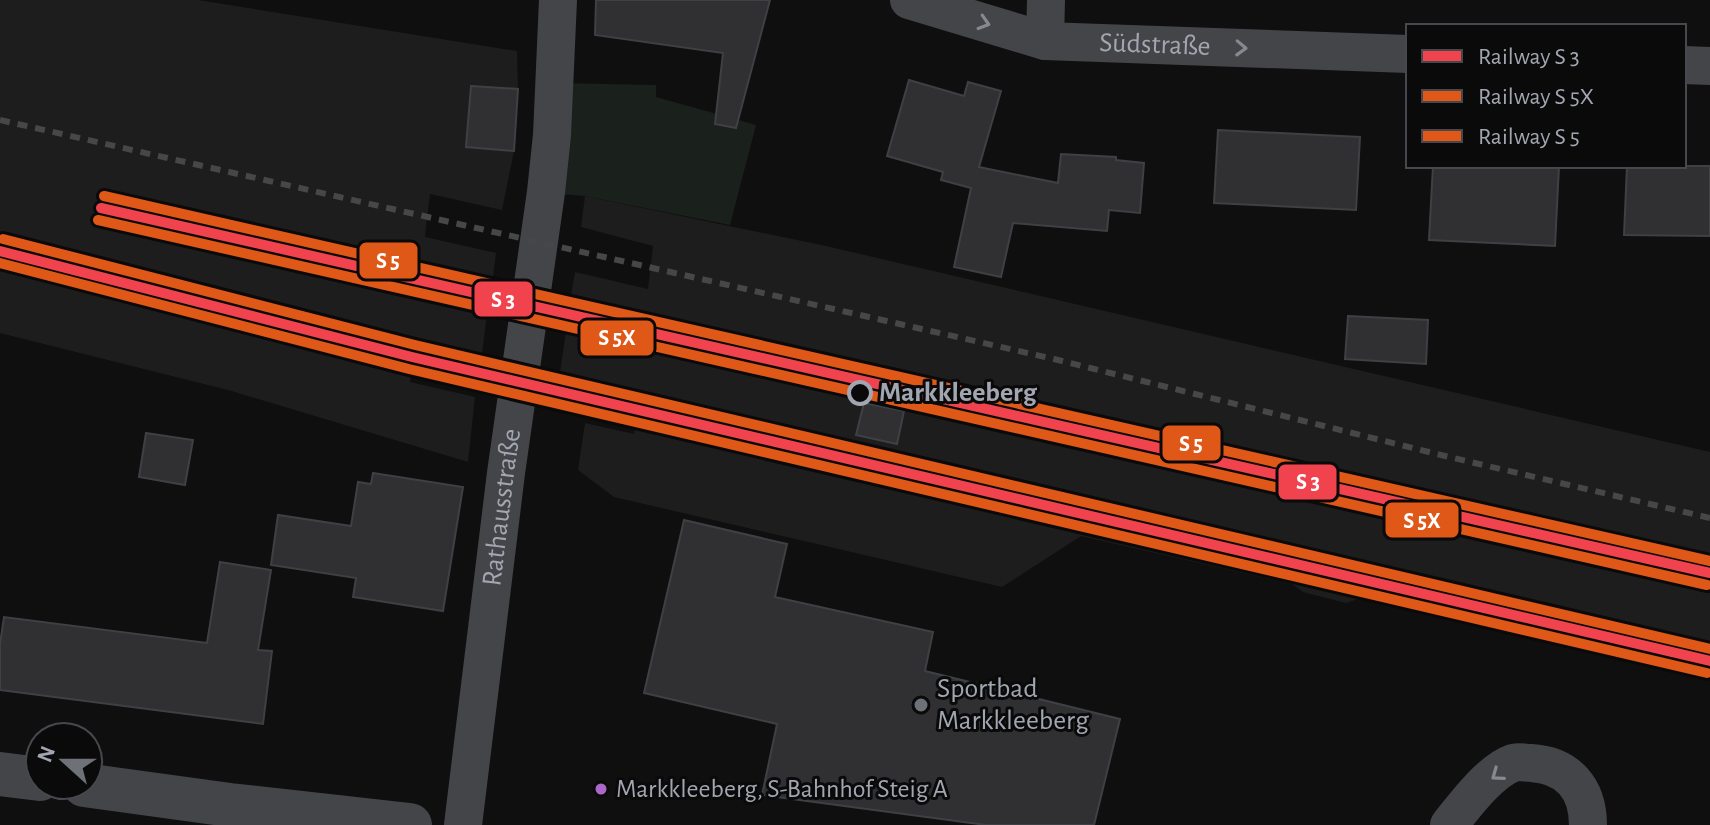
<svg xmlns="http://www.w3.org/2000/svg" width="1710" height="825" viewBox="0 0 1710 825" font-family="'Alegreya Sans',sans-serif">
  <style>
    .built { fill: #1d1d1e }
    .green { fill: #1a201b }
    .building { fill: #303033; stroke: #3f4043; stroke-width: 2 }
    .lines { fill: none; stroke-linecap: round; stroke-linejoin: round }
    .minor { stroke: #444549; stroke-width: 38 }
    .tertiary { stroke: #444549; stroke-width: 44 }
    .rail { stroke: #464749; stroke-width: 6; stroke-dasharray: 10 8; stroke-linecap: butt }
    .rail-1-casing { stroke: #0a0a0b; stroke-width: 16 }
    .rail-2-casing { stroke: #0a0a0b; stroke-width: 16 }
    .rail-3-casing { stroke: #0a0a0b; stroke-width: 16 }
    .rail-1 { stroke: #f1434e; stroke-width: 10 }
    .rail-2 { stroke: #df5818; stroke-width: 10 }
    .rail-3 { stroke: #df5818; stroke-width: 10 }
    .oneway { stroke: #868991 }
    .stop-dot { fill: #0a0a0b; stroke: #a2a6b0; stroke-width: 4 }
    .poi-dot { fill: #6f7178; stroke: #0a0a0b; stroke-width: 3 }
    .bus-dot { fill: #ac68c9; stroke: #0a0a0b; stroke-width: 3 }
    .labels { text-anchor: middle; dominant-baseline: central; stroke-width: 6; stroke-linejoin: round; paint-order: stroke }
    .bus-label { font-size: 26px; fill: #a2a6b0; stroke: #0a0a0b; text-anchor: start }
    .street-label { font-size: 28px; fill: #a2a6b0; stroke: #0a0a0b }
    .stop-label { font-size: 28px; font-weight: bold; fill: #a2a6b0; stroke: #0a0a0b; text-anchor: start }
    .poi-label { font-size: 28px; fill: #a2a6b0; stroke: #0a0a0b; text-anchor: start }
    .line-badge { stroke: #0a0a0b; stroke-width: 3 }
    .badge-label { font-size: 22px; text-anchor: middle; font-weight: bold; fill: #fff }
  </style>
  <rect width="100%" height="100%" fill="#0f0f10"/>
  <!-- built -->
  <g class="built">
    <polygon points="0,0 198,0 517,51 518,89 514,151 502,210 430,194 427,218 425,237 496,253 493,277 422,261 419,298 487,314 482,354 415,339 410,382 475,397 468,462 228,390 0,333"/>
    <polygon points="585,196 826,246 1710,452 1710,680 1358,599 1346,603 1303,592 1292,584 1081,536 1002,587 614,497 578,470 585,423 634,434 638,396 597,386 598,381 560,372 566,332 607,342 609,334 643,342 647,313 571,295 575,272 648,289 653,246 581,227"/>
  </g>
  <!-- green -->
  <polygon class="green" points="554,83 656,85 656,97 756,125 730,225 585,196 546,193"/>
  <!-- building -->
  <g class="building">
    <polygon points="596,0 770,0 736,128 715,124 723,53 595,35"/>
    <polygon points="909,80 964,96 968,82 1001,91 979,167 1058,183 1061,154 1116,157 1116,160 1144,163 1140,213 1109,210 1107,231 1013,223 1001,277 954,267 971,188 941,180 943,172 887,156"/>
    <polygon points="471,86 518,89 514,151 466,147"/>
    <polygon points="1218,130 1360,137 1356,210 1214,203"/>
    <polygon points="1433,166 1559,166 1555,246 1429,240"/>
    <polygon points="1627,166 1710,166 1710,236 1624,235"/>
    <polygon points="1348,316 1428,320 1426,364 1345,359"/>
    <polygon points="864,403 904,411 897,444 856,435"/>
    <polygon points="146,433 193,440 185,485 139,477"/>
    <polygon points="373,473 463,487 443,611 353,597 356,578 271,565 278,515 351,526 358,482 371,484"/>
    <polygon points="684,520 787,544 775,597 933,632 925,671 1120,719 1094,825 986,825 762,795 777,724 644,693"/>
    <polygon points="220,562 271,570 258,650 272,651 263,724 0,690 0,644 4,617 207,643"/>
  </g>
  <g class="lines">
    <!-- minor -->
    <g class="minor">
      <path id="s1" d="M909 0 1045 41 1408 54"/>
      <polyline points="1045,41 1046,0"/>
      <polyline points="1684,65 1710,66"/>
      <path id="s2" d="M463 825 506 473 546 192 552 135 558 0"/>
      <path d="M1449 825C1464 806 1490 771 1513 763 1517 761 1526 763 1531 763 1568 765 1588 789 1588 825"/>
    </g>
    <!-- tertiary -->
    <g class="tertiary">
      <polyline points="0,774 40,779"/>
      <polyline points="84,785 230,805 410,825"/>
    </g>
    <!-- rail -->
    <polyline class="rail" points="0,120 1054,359 1445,456 1710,518"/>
    <!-- rail-1 casing -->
    <g class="rail-1-casing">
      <g id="rail-1">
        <polyline points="101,208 1710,573"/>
        <polyline points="0,251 412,357 1710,661"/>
      </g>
    </g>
    <!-- rail-2 casing -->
    <g class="rail-2-casing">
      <g id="rail-2">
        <polyline points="98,220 1707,585"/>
        <polyline points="0,263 409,369 1707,673"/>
      </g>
    </g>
    <!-- rail-3 casing -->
    <g class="rail-3-casing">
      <g id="rail-3">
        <polyline points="104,196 1710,561"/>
        <polyline points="3,239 415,345 1710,649"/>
      </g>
    </g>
    <!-- rail-1 -->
    <use href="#rail-1" class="rail-1"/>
    <!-- rail-2 -->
    <use href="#rail-2" class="rail-2"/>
    <!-- rail-3 -->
    <use href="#rail-3" class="rail-3"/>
  </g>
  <!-- one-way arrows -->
  <defs><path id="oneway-chevron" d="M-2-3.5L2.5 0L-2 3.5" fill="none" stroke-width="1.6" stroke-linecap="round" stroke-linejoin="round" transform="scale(2)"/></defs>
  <g class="oneway">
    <use href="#oneway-chevron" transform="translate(984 23) rotate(17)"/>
    <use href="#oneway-chevron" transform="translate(1241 48) rotate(2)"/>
    <use href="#oneway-chevron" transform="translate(1497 775) rotate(144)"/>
  </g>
  <!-- markers -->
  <circle class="stop-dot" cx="860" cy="393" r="11"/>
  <circle class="poi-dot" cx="921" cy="705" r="8"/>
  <circle class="bus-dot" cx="601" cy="789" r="7"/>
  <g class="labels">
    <!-- bus labels -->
    <g class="bus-label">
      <text x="616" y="789">Markkleeberg, S-Bahnhof Steig A</text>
    </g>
    <!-- street labels -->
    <g class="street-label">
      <text stroke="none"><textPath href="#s1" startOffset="252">Südstraße</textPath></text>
      <text stroke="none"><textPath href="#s2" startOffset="320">Rathausstraße</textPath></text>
    </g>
    <!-- stop labels -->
    <g class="stop-label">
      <text x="879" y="393">Markkleeberg</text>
    </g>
    <!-- poi labels -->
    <g class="poi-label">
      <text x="937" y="689">Sportbad<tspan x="937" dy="32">Markkleeberg</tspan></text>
    </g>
  </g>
  <g class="line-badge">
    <rect x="358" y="241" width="61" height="39" rx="8" fill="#df5818"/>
    <rect x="473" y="280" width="61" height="38" rx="8" fill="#f1434e"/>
    <rect x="579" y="319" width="76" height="38" rx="8" fill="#df5818"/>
    <rect x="1161" y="424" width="61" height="38" rx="8" fill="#df5818"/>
    <rect x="1277" y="463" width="61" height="38" rx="8" fill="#f1434e"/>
    <rect x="1384" y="501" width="76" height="38" rx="8" fill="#df5818"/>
  </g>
  <g class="badge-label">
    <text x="388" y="268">S 5</text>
    <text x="503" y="307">S 3</text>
    <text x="617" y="345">S 5X</text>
    <text x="1191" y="451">S 5</text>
    <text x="1308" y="489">S 3</text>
    <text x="1422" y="528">S 5X</text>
  </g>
  <!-- legend -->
  <rect x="1406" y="24" width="280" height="144" fill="#0a0a0b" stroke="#47484d" stroke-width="2"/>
  <rect x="1422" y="50" width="40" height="12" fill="#f1434e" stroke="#47484d" stroke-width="2"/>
  <text x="1478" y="64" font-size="24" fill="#a2a6b0">Railway S 3</text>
  <rect x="1422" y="90" width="40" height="12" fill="#df5818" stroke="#47484d" stroke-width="2"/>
  <text x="1478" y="104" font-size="24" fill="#a2a6b0">Railway S 5X</text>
  <rect x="1422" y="130" width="40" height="12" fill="#df5818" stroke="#47484d" stroke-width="2"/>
  <text x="1478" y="144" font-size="24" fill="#a2a6b0">Railway S 5</text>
  <!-- north arrow -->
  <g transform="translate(64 761) rotate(291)"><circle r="38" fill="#0a0a0b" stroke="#47484d" stroke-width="2"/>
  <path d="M0-6L14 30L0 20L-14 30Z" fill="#6f7178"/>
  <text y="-12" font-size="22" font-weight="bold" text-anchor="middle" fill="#a2a6b0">N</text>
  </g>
</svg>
